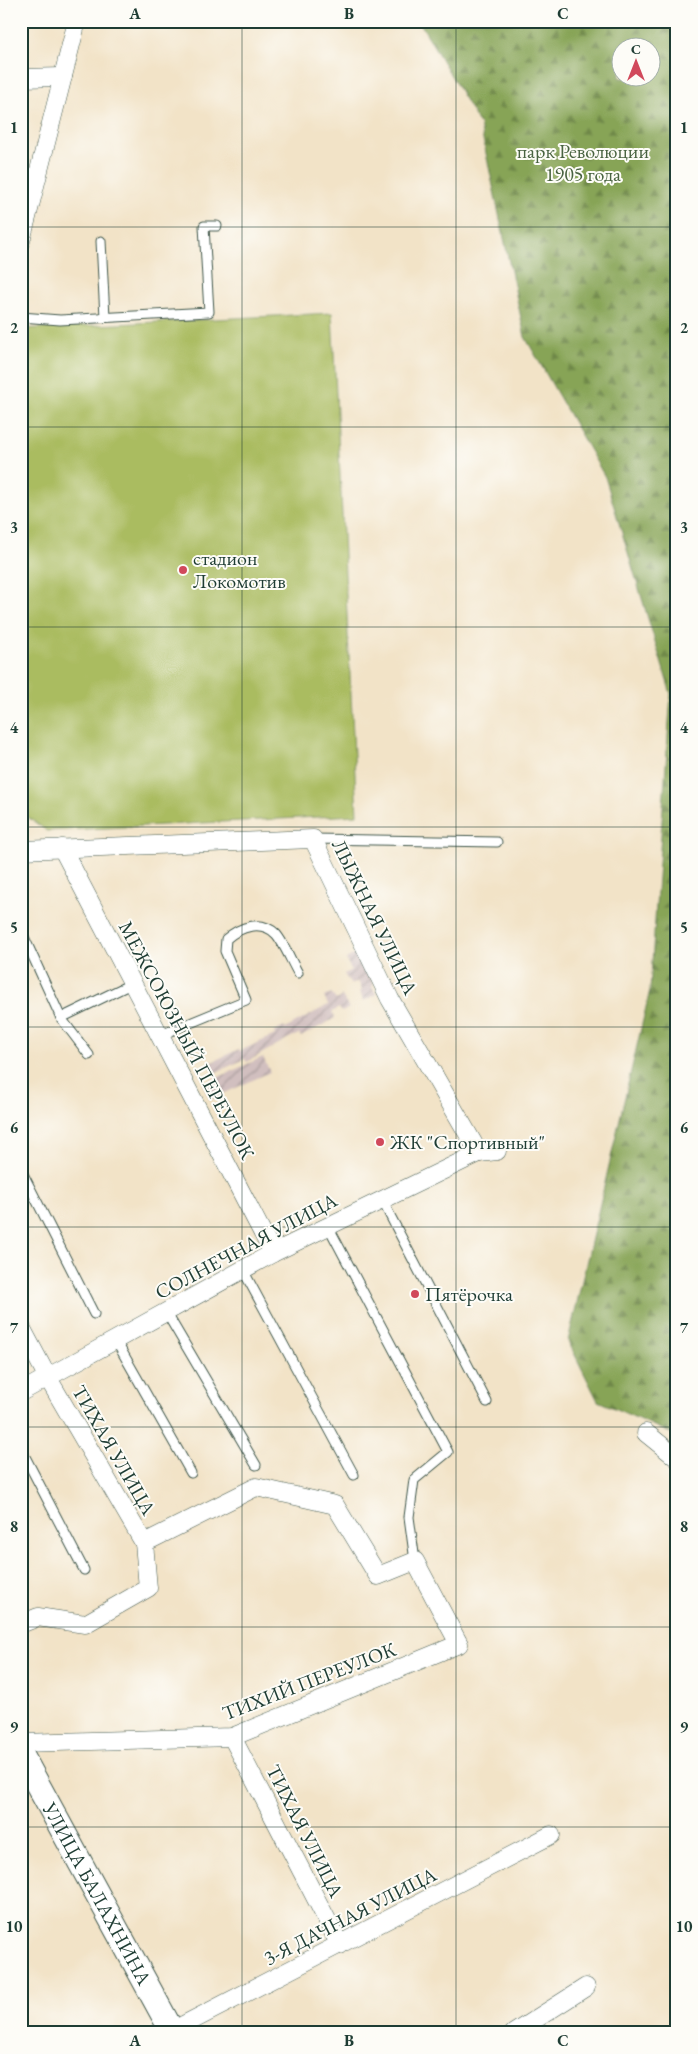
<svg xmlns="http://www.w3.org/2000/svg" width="698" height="2054" viewBox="0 0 698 2054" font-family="'EB Garamond',serif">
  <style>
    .industrial { fill: url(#industrial-furrows) }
    .green { fill: #aabc60; stroke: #647c4a }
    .forest { fill: url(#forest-firs); stroke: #537045; fill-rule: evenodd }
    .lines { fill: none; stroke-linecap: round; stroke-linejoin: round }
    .lane-casing { stroke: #3f564a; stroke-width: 11 }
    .street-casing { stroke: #3f564a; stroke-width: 19 }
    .secondary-casing { stroke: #3f564a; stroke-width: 26 }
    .lane { stroke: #fff; stroke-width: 9 }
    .street { stroke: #fff; stroke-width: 18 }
    .secondary { stroke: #fff; stroke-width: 24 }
    .grid { fill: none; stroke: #1f3d34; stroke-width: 1; stroke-opacity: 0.55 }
    .poi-dot { fill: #d1495b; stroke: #fdfcf7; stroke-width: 2 }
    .labels { text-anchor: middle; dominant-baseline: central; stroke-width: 4; stroke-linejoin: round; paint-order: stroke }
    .park-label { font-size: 20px; fill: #496341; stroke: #fdfcf7 }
    .poi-label { font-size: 20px; fill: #1f3d34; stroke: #fdfcf7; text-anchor: start }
    .street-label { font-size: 20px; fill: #1f3d34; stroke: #fdfcf7 }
    .neatline { fill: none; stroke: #1f3d34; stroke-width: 2 }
    .grid-label { font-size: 16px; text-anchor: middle; font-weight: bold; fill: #1f3d34 }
  </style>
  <defs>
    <pattern id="industrial-furrows" width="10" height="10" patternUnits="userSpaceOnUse" patternTransform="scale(1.25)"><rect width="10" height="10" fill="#d1bfbf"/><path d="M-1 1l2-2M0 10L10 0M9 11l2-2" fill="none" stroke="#a99c9c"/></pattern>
    <pattern id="forest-firs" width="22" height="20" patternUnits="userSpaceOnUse" patternTransform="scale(1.25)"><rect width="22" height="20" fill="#87a456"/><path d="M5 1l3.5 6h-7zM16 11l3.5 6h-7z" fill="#6e8748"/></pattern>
  </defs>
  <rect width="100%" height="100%" fill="#fdfcf7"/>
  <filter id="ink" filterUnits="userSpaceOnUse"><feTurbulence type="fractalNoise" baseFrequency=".02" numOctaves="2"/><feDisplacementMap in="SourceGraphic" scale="10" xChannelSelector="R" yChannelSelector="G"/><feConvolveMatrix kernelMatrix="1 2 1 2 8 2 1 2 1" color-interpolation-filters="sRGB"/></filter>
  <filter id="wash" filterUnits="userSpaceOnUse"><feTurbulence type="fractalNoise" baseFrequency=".0096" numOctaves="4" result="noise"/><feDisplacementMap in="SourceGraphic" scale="20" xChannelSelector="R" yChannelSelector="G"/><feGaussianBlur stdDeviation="1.12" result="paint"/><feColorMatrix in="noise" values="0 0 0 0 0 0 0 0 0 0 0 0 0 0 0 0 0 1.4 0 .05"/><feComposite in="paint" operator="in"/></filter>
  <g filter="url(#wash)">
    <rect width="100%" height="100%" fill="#f2e3c7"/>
    <!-- industrial -->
    <g class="industrial">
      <polygon points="358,952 374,984 372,987 376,994 364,1001 360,992 362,990 358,981 351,985 344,974 351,970 346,959"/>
      <polygon points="331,993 336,1000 342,996 349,1008 342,1012 339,1008 332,1012 335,1018 301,1037 299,1034 289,1038 247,1062 245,1059 214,1073 210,1063 239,1049 240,1051 275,1035 274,1032 284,1027 285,1029 328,1005 324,997"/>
      <polygon points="263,1057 270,1072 210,1100 203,1084"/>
    </g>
    <!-- green -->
    <polygon class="green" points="332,313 357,815 47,831 21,812 21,329"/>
    <!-- forest -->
    <path class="forest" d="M419 21H677V1436L598 1401 568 1341 650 990 671 694 605 477 525 337 480 125ZM620 48H650V78H620Z"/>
  </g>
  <g filter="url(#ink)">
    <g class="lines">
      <!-- lane casing -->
      <g class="lane-casing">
        <g id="lane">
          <polyline points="101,241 105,317"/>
          <polyline points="21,317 60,320 209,312 204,226 217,226"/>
          <polyline points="313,839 497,842"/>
          <polyline points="24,937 61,1018 89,1055"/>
          <polyline points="61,1018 133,983"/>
          <path d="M161 1035 246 1000 225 951 226 939C240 927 261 919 276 934 284 943 292 963 298 973"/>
          <polyline points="21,1170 94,1314"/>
          <polyline points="382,1200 487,1402"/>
          <polyline points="328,1226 448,1452 414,1480 409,1517 415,1561"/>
          <polyline points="243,1270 354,1475"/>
          <polyline points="166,1312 256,1465"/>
          <polyline points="116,1341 191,1473"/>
          <polyline points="21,1449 84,1570"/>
        </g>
      </g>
      <!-- street casing -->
      <g class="street-casing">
        <g id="street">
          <polyline points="21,78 63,77"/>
          <polyline points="21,241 77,21"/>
          <polyline points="62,848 273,1253"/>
          <polyline points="21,850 313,839 390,999 479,1153"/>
          <polyline points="21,1327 48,1378 144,1543"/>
          <polyline points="21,1392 273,1253 479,1153 497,1151"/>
          <polyline points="646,1433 677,1458"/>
          <polyline points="21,1624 38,1617 85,1624 148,1588 144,1543 256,1487 335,1505 378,1576 415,1561 459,1644 232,1737 21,1743"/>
          <polyline points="232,1737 340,1945"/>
          <polyline points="168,2033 551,1835"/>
          <polyline points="514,2033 586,1987"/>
        </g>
      </g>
      <!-- secondary casing -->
      <g class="secondary-casing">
        <g id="secondary">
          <path id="s1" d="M21 1754 173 2033"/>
        </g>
      </g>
      <!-- lane -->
      <use href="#lane" class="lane"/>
      <!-- street -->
      <use href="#street" class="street"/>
      <!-- secondary -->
      <use href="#secondary" class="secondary"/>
    </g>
  </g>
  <!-- grid -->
  <path class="grid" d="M242 21V2033M456 21V2033M21 227H677M21 427H677M21 627H677M21 827H677M21 1027H677M21 1227H677M21 1427H677M21 1627H677M21 1827H677"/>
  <!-- markers -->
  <g class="poi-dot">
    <circle cx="183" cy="570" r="5"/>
    <circle cx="380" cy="1142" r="5"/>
    <circle cx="415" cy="1294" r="5"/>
  </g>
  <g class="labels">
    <!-- park labels -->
    <g class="park-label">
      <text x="583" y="151">парк Революции<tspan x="583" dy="23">1905 года</tspan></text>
    </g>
    <!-- poi labels -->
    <g class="poi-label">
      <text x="193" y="558">стадион<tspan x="193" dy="23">Локомотив</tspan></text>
      <text x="390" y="1142">ЖК "Спортивный"</text>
      <text x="425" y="1294">Пятёрочка</text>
    </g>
    <!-- street labels -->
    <g class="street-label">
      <text transform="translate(375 917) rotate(64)">ЛЫЖНАЯ УЛИЦА</text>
      <text transform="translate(187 1040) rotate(62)">МЕЖСОЮЗНЫЙ ПЕРЕУЛОК</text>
      <text transform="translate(246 1246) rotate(-28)">СОЛНЕЧНАЯ УЛИЦА</text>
      <text transform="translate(114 1450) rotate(60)">ТИХАЯ УЛИЦА</text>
      <text transform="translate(309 1681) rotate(-21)">ТИХИЙ ПЕРЕУЛОК</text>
      <text transform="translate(305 1831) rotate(63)">ТИХАЯ УЛИЦА</text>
      <text stroke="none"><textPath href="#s1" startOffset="159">УЛИЦА БАЛАХНИНА</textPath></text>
      <text transform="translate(350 1916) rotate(-27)">3-Я ДАЧНАЯ УЛИЦА</text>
    </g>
  </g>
  <!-- margin -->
  <rect width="698" height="2054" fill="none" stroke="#fdfcf7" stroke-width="55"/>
  <!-- north arrow -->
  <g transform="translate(636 62)"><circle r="24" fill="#fdfcf7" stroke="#a4b0a9"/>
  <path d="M0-4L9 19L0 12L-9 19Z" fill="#d1495b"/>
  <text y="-8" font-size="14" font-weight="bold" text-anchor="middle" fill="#1f3d34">С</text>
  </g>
  <rect x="28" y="28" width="642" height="1998" class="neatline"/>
  <g class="grid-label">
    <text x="135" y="19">A</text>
    <text x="349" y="19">B</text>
    <text x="563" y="19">C</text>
    <text x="14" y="133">1</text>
    <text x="684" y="133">1</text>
    <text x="14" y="333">2</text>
    <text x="684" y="333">2</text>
    <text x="14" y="533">3</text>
    <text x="684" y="533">3</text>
    <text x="14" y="733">4</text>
    <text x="684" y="733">4</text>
    <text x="14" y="933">5</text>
    <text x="684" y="933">5</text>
    <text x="14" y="1133">6</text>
    <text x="684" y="1133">6</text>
    <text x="14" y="1333">7</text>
    <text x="684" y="1333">7</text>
    <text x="14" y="1532">8</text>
    <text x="684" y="1532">8</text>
    <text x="14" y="1732">9</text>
    <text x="684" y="1732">9</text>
    <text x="14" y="1932">10</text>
    <text x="684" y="1932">10</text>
    <text x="135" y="2046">A</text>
    <text x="349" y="2046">B</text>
    <text x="563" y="2046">C</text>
  </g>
</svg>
